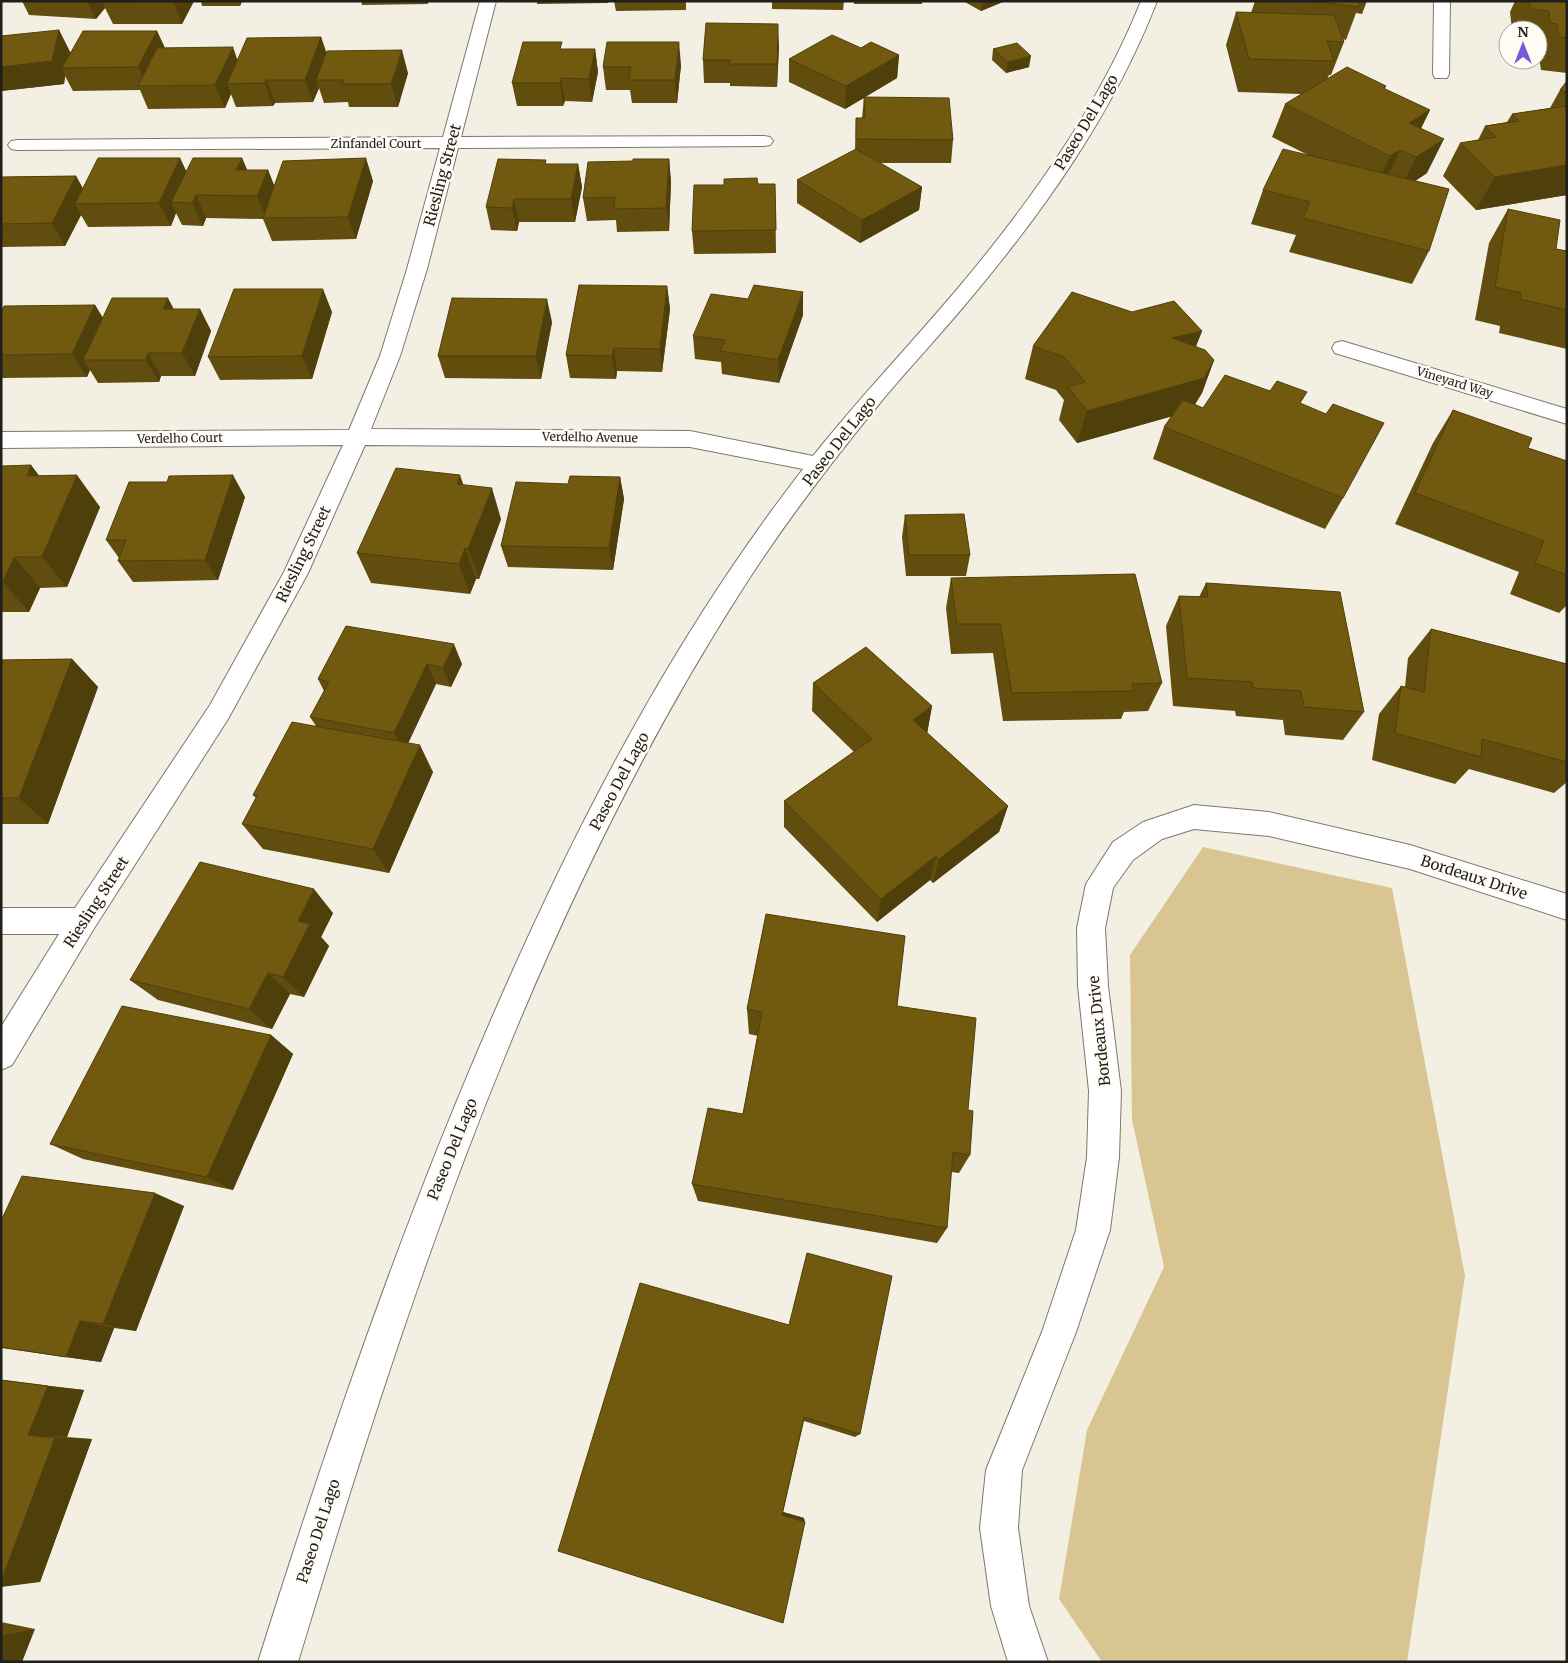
<svg xmlns="http://www.w3.org/2000/svg" width="1568" height="1663" viewBox="0 0 1568 1663" font-family="Merriweather,serif">
  <style>
    .green { fill: #d9c591 }
    .lines { fill: none; stroke-linecap: round; stroke-linejoin: round }
    .minor-casing { stroke: #7c786e; stroke-width: 2 }
    .minor { fill: #fff; fill-rule: evenodd }
    .wall { fill: #614d0e }
    .shaded-wall { fill: #4f3f0b }
    .building { fill: #715a10; stroke: #4f3f0b }
    .labels { text-anchor: middle; dominant-baseline: central; stroke-width: 5; stroke-linejoin: round; paint-order: stroke }
    .far-street-label { font-size: 12px; fill: #201f1b; stroke: #fffcf5 }
    .street-label { font-size: 15px; fill: #201f1b; stroke: #fffcf5 }
  </style>
  <rect width="100%" height="100%" fill="#f3efe3"/>
  <!-- green -->
  <polygon class="green" points="1203,847 1392,888 1465,1276 1407,1662 1102,1662 1059,1599 1087,1430 1164,1267 1132,1120 1130,955"/>
  <g class="lines">
    <!-- minor casing -->
    <g class="minor-casing">
      <g id="minor">
        <path d="M480 1H496L461 137 764 136 770 137 773 141 770 145 764 146 458 148 427 269 400 356 371 429 690 431 813 456C859 398 911 344 959 287 1031 201 1099 106 1141 1H1157C1114 113 1042 214 965 305 939 336 911 366 884 398 832 461 782 526 738 596 532 920 408 1296 298 1662H258C331 1430 410 1201 509 979 589 799 682 625 803 469L690 447 365 445 308 573 228 719 93 930 12 1065 1 1070V1027L59 934H1V908H75L210 705 284 572 343 445 1 448V432L349 430 380 356 407 269 440 148 17 150 11 149 8 145 11 141 17 140 443 137Z"/>
        <polygon points="1434,1 1450,1 1449,74 1447,78 1435,78 1433,74"/>
        <polygon points="1342,341 1567,409 1567,424 1335,353 1332,348 1335,343"/>
        <polygon points="1194,805 1269,812 1410,845 1567,894 1567,920 1410,869 1269,836 1194,829 1162,839 1133,860 1113,888 1105,928 1108,986 1121,1091 1119,1157 1110,1230 1076,1332 1022,1470 1018,1528 1029,1606 1048,1662 1008,1662 991,1606 980,1528 986,1470 1042,1332 1076,1230 1087,1157 1089,1091 1078,986 1077,928 1086,884 1113,842 1143,822"/>
      </g>
    </g>
    <!-- minor -->
    <use href="#minor" class="minor"/>
  </g>
  <!-- wall -->
  <g class="wall">
    <polygon points="22,1 194,1 182,24 113,24 105,8 96,19 29,15"/>
    <polygon points="201,1 242,1 240,6 202,6"/>
    <polygon points="281,1 352,1 281,2"/>
    <polygon points="361,1 429,1 428,4 362,5"/>
    <polygon points="537,1 608,1 608,3 537,4"/>
    <polygon points="614,1 686,1 686,10 616,11"/>
    <polygon points="772,1 844,1 843,10 772,9"/>
    <rect x="854" y="1" width="68" height="3"/>
    <polygon points="963,1 1005,1 981,11"/>
    <polygon points="1255,1 1367,1 1362,14 1356,13 1346,40 1343,39 1344,42 1331,75 1329,75 1327,79 1386,86 1385,89 1430,110 1421,128 1427,173 1415,181 1429,251 1412,284 1289,252 1296,235 1251,224 1263,190 1308,155 1272,137 1285,104 1301,94 1238,92 1226,45 1236,12 1251,13"/>
    <polygon points="1515,1 1567,1 1567,73 1541,70 1539,57 1538,57 1538,30 1512,30 1510,12"/>
    <polygon points="59,30 70,52 157,31 165,48 237,60 321,37 326,53 408,73 398,107 349,107 348,102 324,103 319,88 313,102 275,103 273,106 236,107 231,94 225,108 148,109 140,90 73,91 65,76 64,84 1,91"/>
    <polygon points="779,46 777,87 730,86 730,83 704,83 703,60"/>
    <polygon points="861,48 899,55 897,78 865,97 953,140 951,163 880,163 922,187 919,210 860,243 797,203 797,180 855,150 856,118 862,118 864,98 845,109 789,82 789,59"/>
    <polygon points="563,49 595,49 598,72 592,102 565,101 563,106 517,106 512,83"/>
    <polygon points="993,49 1029,67 1006,73 992,60"/>
    <polygon points="681,65 677,103 632,103 630,90 606,90 603,67"/>
    <polygon points="1567,81 1567,195 1476,210 1443,176 1460,143 1478,140 1485,126 1507,122 1512,114 1550,108 1560,90"/>
    <polygon points="180,158 186,172 242,158 247,170 268,170 274,185 373,181 356,239 272,241 263,219 206,218 203,226 182,225 176,213 171,226 88,227 81,215 65,246 1,247 1,177 76,176 83,189"/>
    <polygon points="669,159 671,182 669,231 617,232 616,220 587,221 583,198 633,161"/>
    <polygon points="547,164 578,164 582,187 575,222 519,222 517,231 491,230 486,207"/>
    <polygon points="758,184 775,184 776,253 694,254 692,231"/>
    <polygon points="1508,209 1556,249 1567,251 1567,349 1499,333 1500,326 1475,320 1489,243"/>
    <polygon points="667,286 670,309 662,372 617,371 616,379 570,378 566,355"/>
    <polygon points="803,292 803,315 779,383 722,374 721,362 695,359 693,336 748,299"/>
    <polygon points="95,305 103,318 174,309 200,309 211,331 195,376 161,376 159,382 98,383 90,370 87,377 1,378 1,311"/>
    <polygon points="332,312 312,379 220,380 208,357"/>
    <polygon points="1132,312 1202,331 1196,346 1214,360 1202,393 1195,404 1203,408 1301,404 1343,498 1325,529 1153,459 1164,427 1172,416 1077,443 1059,420 1064,400 1056,390 1025,379 1033,346"/>
    <polygon points="552,322 541,379 445,378 438,356"/>
    <polygon points="1453,410 1528,448 1567,461 1567,605 1559,613 1510,594 1519,572 1395,524 1433,443"/>
    <polygon points="31,465 39,476 100,507 67,587 40,588 29,612 1,612 1,468"/>
    <polygon points="620,477 624,499 613,570 508,567 501,546 568,484"/>
    <polygon points="245,497 218,580 133,582 118,561 119,558 106,540"/>
    <polygon points="905,515 970,555 966,576 906,576 902,537"/>
    <polygon points="501,519 479,579 476,579 470,594 371,583 357,553"/>
    <polygon points="951,578 1162,683 1148,711 1124,712 1121,719 1003,721 993,653 951,654 946,608"/>
    <polygon points="1206,583 1364,712 1343,740 1285,735 1283,720 1236,716 1235,711 1173,706 1166,626 1179,596 1199,597"/>
    <polygon points="346,626 462,664 451,687 436,684 408,743 433,772 389,873 263,849 242,824 256,798 253,795 316,726 310,717 324,691 318,679"/>
    <polygon points="1431,629 1567,664 1567,782 1554,793 1469,769 1455,784 1372,760 1379,714 1401,686 1405,687 1408,658"/>
    <polygon points="72,659 98,687 48,824 1,824 1,660"/>
    <polygon points="813,683 932,706 927,733 1008,806 999,832 933,883 930,880 877,922 784,827 784,801 854,752 812,711"/>
    <polygon points="333,913 321,937 329,946 304,997 290,994 272,1029 158,1000 130,980"/>
    <polygon points="897,1006 968,1110 970,1155 959,1173 951,1172 947,1228 937,1243 698,1201 692,1184 743,1114 758,1036 749,1034 747,1009"/>
    <polygon points="271,1035 293,1054 233,1190 83,1159 50,1144"/>
    <polygon points="184,1206 136,1331 114,1328 101,1362 1,1348 1,1221"/>
    <polygon points="640,1283 860,1434 855,1437 804,1421 783,1512 804,1518 783,1623"/>
    <polygon points="1,1380 84,1390 67,1437 92,1439 40,1582"/>
    <polygon points="1,1622 35,1629 1,1662"/>
  </g>
  <!-- shaded-wall -->
  <g class="shaded-wall">
    <polygon points="87,1 111,1 102,2 105,8 96,19"/>
    <polygon points="173,1 194,1 182,24"/>
    <polygon points="239,1 242,1 240,6"/>
    <polygon points="983,1 1005,1 981,11"/>
    <polygon points="778,24 779,46 777,87 777,64"/>
    <polygon points="59,30 70,52 62,68 65,76 64,84 1,91 1,67"/>
    <polygon points="157,31 167,53 147,86 138,67"/>
    <polygon points="321,37 329,60 316,80 319,88 313,102 305,80"/>
    <polygon points="679,42 681,65 677,103 675,80"/>
    <polygon points="233,47 241,70 227,84 231,94 225,108 215,85"/>
    <polygon points="595,49 598,72 592,102 589,79"/>
    <polygon points="402,50 408,73 398,107 391,84"/>
    <polygon points="899,55 897,78 845,109 846,86"/>
    <polygon points="1031,56 1029,67 1006,73 1008,62"/>
    <polygon points="561,78 565,101 563,106 560,83"/>
    <polygon points="266,80 275,103 273,106 265,83"/>
    <polygon points="1430,110 1414,143 1400,150 1385,183 1375,189 1390,156 1409,123"/>
    <polygon points="1444,139 1427,173 1400,191 1416,157"/>
    <polygon points="180,158 191,181 171,202 176,213 171,226 159,203"/>
    <polygon points="242,158 252,181 236,170"/>
    <polygon points="366,158 373,181 356,239 348,217"/>
    <polygon points="669,159 671,182 669,231 666,208"/>
    <polygon points="578,164 582,187 575,222 571,199"/>
    <polygon points="1567,165 1567,195 1476,210 1495,177"/>
    <polygon points="268,170 277,193 266,218 257,196"/>
    <polygon points="76,176 89,199 75,204 81,215 65,246 52,223"/>
    <polygon points="922,187 919,210 860,243 862,220"/>
    <polygon points="196,195 206,218 203,226 192,203"/>
    <polygon points="514,199 519,222 517,231 512,208"/>
    <polygon points="667,286 670,309 662,372 660,349"/>
    <polygon points="323,289 332,312 312,379 302,356"/>
    <polygon points="803,292 803,315 779,383 778,360"/>
    <polygon points="168,298 180,321 163,309"/>
    <polygon points="547,299 552,322 541,379 536,356"/>
    <polygon points="95,305 109,328 83,360 90,370 87,377 72,354"/>
    <polygon points="200,309 211,331 195,376 182,353"/>
    <polygon points="1202,331 1189,364 1172,338"/>
    <polygon points="614,348 617,371 616,379 612,356"/>
    <polygon points="148,353 161,376 159,382 146,360"/>
    <polygon points="1214,360 1202,393 1191,411 1077,443 1087,411"/>
    <polygon points="31,465 55,497 27,476"/>
    <polygon points="77,475 100,507 67,587 42,557"/>
    <polygon points="233,475 245,497 218,580 205,560"/>
    <polygon points="460,475 471,507 457,484"/>
    <polygon points="620,477 624,499 613,570 609,548"/>
    <polygon points="492,488 501,519 479,579 468,549"/>
    <polygon points="465,548 476,579 470,594 459,564"/>
    <polygon points="14,557 40,588 29,612 3,582"/>
    <polygon points="454,644 462,664 451,687 443,668"/>
    <polygon points="72,659 98,687 48,824 19,798"/>
    <polygon points="427,664 436,684 404,752 394,733"/>
    <polygon points="932,706 927,734 913,720"/>
    <polygon points="420,745 433,772 389,873 373,849"/>
    <polygon points="1008,806 999,832 933,883 939,859"/>
    <polygon points="936,856 930,880 877,922 881,899"/>
    <polygon points="314,889 333,913 321,937 329,946 304,997 283,977 298,921"/>
    <polygon points="268,973 290,994 272,1029 249,1009"/>
    <polygon points="271,1035 293,1054 233,1190 207,1177"/>
    <polygon points="155,1193 184,1206 136,1331 103,1324"/>
    <polygon points="80,1321 114,1328 101,1362 66,1357"/>
    <polygon points="48,1386 84,1390 67,1437 28,1435"/>
    <polygon points="55,1438 92,1439 40,1582 1,1587 1,1581"/>
    <polygon points="783,1512 804,1518 805,1522 782,1515"/>
    <polygon points="35,1629 22,1662 1,1662 1,1636"/>
  </g>
  <!-- building -->
  <g class="building">
    <polygon points="103,1 173,1 102,2"/>
    <polygon points="1312,1 1359,1 1359,7"/>
    <polygon points="1529,1 1567,1 1567,38 1559,37 1557,24 1550,23 1549,11 1531,9"/>
    <polygon points="1236,12 1334,15 1344,42 1327,41 1334,61 1249,59"/>
    <polygon points="706,23 778,24 777,64 729,64 730,60 703,60"/>
    <polygon points="59,30 52,61 1,67 1,36"/>
    <polygon points="83,31 157,31 138,67 62,68"/>
    <polygon points="832,35 861,48 871,42 899,55 846,86 789,59"/>
    <polygon points="321,37 305,80 266,80 265,83 227,84 247,38"/>
    <polygon points="523,42 562,42 560,49 595,49 589,79 561,78 560,83 512,83"/>
    <polygon points="607,42 679,42 675,80 629,80 631,67 603,67"/>
    <polygon points="1017,43 1031,56 1008,62 993,49"/>
    <polygon points="233,47 215,85 138,86 157,48"/>
    <polygon points="402,50 391,84 342,84 344,80 316,80 327,51"/>
    <polygon points="1347,67 1386,86 1383,88 1430,110 1409,123 1444,139 1416,157 1400,150 1390,156 1285,104"/>
    <polygon points="1567,81 1567,92 1560,90"/>
    <polygon points="864,97 949,98 953,140 856,139 856,118 865,118"/>
    <polygon points="1567,106 1567,165 1495,177 1460,143 1496,137 1485,126 1519,121 1512,114"/>
    <polygon points="856,149 922,187 862,220 797,180"/>
    <polygon points="1283,149 1449,189 1429,251 1303,218 1310,202 1263,190"/>
    <polygon points="98,158 180,158 159,203 75,204"/>
    <polygon points="193,158 242,158 236,170 268,170 257,196 196,195 192,203 171,202"/>
    <polygon points="366,158 348,217 263,218 283,161"/>
    <polygon points="498,159 546,160 545,164 578,164 571,199 514,199 512,208 486,207"/>
    <polygon points="633,159 669,159 666,208 614,209 615,197 583,198 588,162 633,161"/>
    <polygon points="76,176 52,223 1,224 1,177"/>
    <polygon points="757,178 758,184 775,184 776,230 692,231 694,185 724,185 724,179"/>
    <polygon points="1508,209 1560,220 1556,249 1567,251 1567,310 1520,299 1521,293 1495,287"/>
    <polygon points="579,285 667,286 660,349 614,348 612,356 566,355"/>
    <polygon points="754,285 803,292 778,360 720,351 725,340 693,336 711,294 748,299"/>
    <polygon points="234,289 323,289 302,356 208,357"/>
    <polygon points="1072,292 1132,312 1174,301 1202,331 1172,338 1205,350 1214,360 1204,378 1087,411 1068,387 1085,382 1064,357 1033,346"/>
    <polygon points="112,298 168,298 163,309 200,309 182,353 148,353 146,360 83,360"/>
    <polygon points="452,298 547,299 536,356 438,356"/>
    <polygon points="95,305 72,354 1,355 1,311 4,306"/>
    <polygon points="1225,375 1270,391 1277,381 1307,392 1300,403 1326,414 1333,404 1384,423 1343,498 1164,427 1183,400 1203,408"/>
    <polygon points="1453,410 1532,438 1528,448 1567,461 1567,575 1535,563 1544,541 1415,493"/>
    <polygon points="31,465 27,476 77,475 42,557 14,557 3,582 1,582 1,468 2,466"/>
    <polygon points="396,468 460,475 457,484 492,488 468,549 465,548 459,564 357,553"/>
    <polygon points="233,475 205,560 118,561 126,540 106,540 129,482 167,482 169,476"/>
    <polygon points="570,476 620,477 609,548 501,546 516,482 568,484"/>
    <polygon points="964,514 970,555 909,555 905,515"/>
    <polygon points="1135,574 1162,683 1132,684 1134,691 1012,693 1000,624 957,624 951,578"/>
    <polygon points="1206,583 1340,592 1364,712 1304,707 1301,691 1253,688 1252,682 1187,678 1179,596 1208,597"/>
    <polygon points="346,626 454,644 443,668 427,664 394,733 310,717 329,682 318,679"/>
    <polygon points="1431,629 1567,664 1567,762 1482,739 1481,757 1395,733 1401,686 1424,692"/>
    <polygon points="866,647 932,706 913,720 1008,806 939,859 936,856 881,899 784,801 872,739 813,683"/>
    <polygon points="72,659 19,798 1,798 1,660"/>
    <polygon points="292,722 420,745 373,849 242,824 257,796 253,795"/>
    <polygon points="200,862 314,889 298,921 310,924 283,977 268,973 249,1009 130,980"/>
    <polygon points="766,914 905,936 897,1006 976,1018 968,1110 973,1111 970,1155 953,1152 947,1228 692,1184 708,1108 743,1114 762,1012 747,1009"/>
    <polygon points="122,1006 271,1035 207,1177 50,1144"/>
    <polygon points="22,1176 155,1193 103,1324 80,1321 66,1357 1,1347 1,1221"/>
    <polygon points="807,1253 892,1276 860,1434 804,1417 782,1515 805,1522 783,1623 558,1551 640,1283 789,1325"/>
    <polygon points="1,1380 48,1386 28,1435 55,1438 1,1581"/>
  </g>
  <g class="labels">
    <!-- far-street labels -->
    <g class="far-street-label">
      <text x="376" y="143">Zinfandel Court</text>
      <text transform="translate(1455 382) rotate(17)">Vineyard Way</text>
      <text transform="translate(590 437) rotate(1)">Verdelho Avenue</text>
      <text transform="translate(180 438) rotate(-1)">Verdelho Court</text>
    </g>
    <!-- street labels -->
    <g class="street-label">
      <text transform="translate(1086 122) rotate(-59)">Paseo Del Lago</text>
      <text transform="translate(442 175) rotate(-75)">Riesling Street</text>
      <text transform="translate(839 441) rotate(-52)">Paseo Del Lago</text>
      <text transform="translate(303 554) rotate(-64)">Riesling Street</text>
      <text transform="translate(619 781) rotate(-62)">Paseo Del Lago</text>
      <text transform="translate(1474 877) rotate(18)">Bordeaux Drive</text>
      <text transform="translate(96 902) rotate(-57)">Riesling Street</text>
      <text transform="translate(1099 1031) rotate(-96)">Bordeaux Drive</text>
      <text transform="translate(452 1149) rotate(-68)">Paseo Del Lago</text>
      <text transform="translate(318 1531) rotate(-72)">Paseo Del Lago</text>
    </g>
  </g>
  <!-- border -->
  <rect width="1568" height="1663" fill="none" stroke="#201f1b" stroke-width="5"/>
  <!-- north arrow -->
  <g transform="translate(1523 45)"><circle r="24" fill="#fffcf5" stroke="#a6a49e"/>
  <path d="M0-4L9 19L0 12L-9 19Z" fill="#755bd5"/>
  <text y="-8" font-size="14" font-weight="bold" text-anchor="middle" fill="#201f1b">N</text>
  </g>
</svg>
